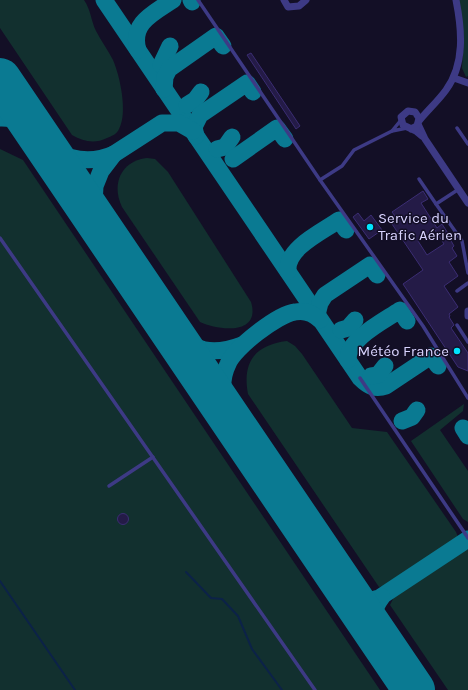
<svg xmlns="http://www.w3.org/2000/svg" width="468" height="690" viewBox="0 0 468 690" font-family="Karla,sans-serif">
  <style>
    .green { fill: #12302f }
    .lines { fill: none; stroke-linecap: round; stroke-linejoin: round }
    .stream { stroke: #0c2248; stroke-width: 2 }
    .taxiway { stroke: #0a7a92; stroke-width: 17 }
    .runway { stroke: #0a7a92; stroke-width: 42 }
    .building { fill: #241b47; stroke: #3b2d73; fill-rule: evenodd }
    .lane { stroke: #3d3a85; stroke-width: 3.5 }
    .street { stroke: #3d3a85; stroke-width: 7 }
    .poi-dot { fill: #00e5ff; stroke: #130f26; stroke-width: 1.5 }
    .labels { text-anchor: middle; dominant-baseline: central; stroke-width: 3; stroke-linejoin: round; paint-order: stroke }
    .poi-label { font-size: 15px; fill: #d9d4ff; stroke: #130f26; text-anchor: start }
  </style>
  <rect width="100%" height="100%" fill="#130f26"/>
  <!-- green -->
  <g class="green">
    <path d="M0 0H84C91 10 91 21 96 31 101 41 108 50 113 60 120 76 128 113 119 129 117 134 112 136 107 138 95 144 84 142 72 135L0 28Z"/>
    <polygon points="458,0 468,0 468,76 466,77 462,68 464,37"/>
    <polygon points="0,149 23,160 380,690 0,690"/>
    <path d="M147 158 155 159 168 172 251 302C261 335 219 331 200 322L122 207C111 184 121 161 147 158Z"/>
    <path d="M287 341 295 346 302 354 352 428 387 432 456 532 458 537 454 543C435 555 400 584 379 587L248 394C242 362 255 345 287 341Z"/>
    <polygon points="464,404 463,411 440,430 468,471 468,522 463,519 411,441"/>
    <polygon points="461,549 468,550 468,690 448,690 390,605 394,597"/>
  </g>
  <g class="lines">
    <!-- stream -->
    <g class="stream">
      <polyline points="186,572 211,598 222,599 238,616 252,649 282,690"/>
      <polyline points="0,581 75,690"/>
    </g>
    <!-- taxiway -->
    <g class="taxiway">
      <path d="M104 0 360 378C368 386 375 390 386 386L431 356 438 366"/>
      <polyline points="191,0 192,2"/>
      <path d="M138 50C130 23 154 13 173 0"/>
      <polyline points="161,65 170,46"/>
      <polyline points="164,89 165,77 169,69 216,36 223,46"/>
      <polyline points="187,105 195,100 201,92"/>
      <path d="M0 118C21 117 33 132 47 145 66 161 92 164 114 154"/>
      <polyline points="196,136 194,127 200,115 247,83 253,92"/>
      <polyline points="217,149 225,147 232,137"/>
      <polyline points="233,159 277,128 285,139"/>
      <polyline points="98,223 94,204 95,186 101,171 114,154 162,123 179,123 193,131"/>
      <path d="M288 271C286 248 322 232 339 220L346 230"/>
      <polyline points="317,315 320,303 325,295 370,265 377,275"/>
      <path d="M171 330C194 352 213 356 242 345"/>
      <polyline points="341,330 348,328 355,320"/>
      <path d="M348 360C347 339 384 321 400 310L407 321"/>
      <polyline points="371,376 378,375 385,366"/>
      <path d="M231 421C223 403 219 382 228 364 234 348 278 314 295 312 305 310 313 313 320 320"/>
      <polyline points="402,421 412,417 417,410"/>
      <polyline points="463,428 468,436"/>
      <path d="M343 584C353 596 364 604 379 598L468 539"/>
      <path d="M376 634C371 620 373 609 382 597"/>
      <polyline points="411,685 412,690"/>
    </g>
    <!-- runway -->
    <polyline class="runway" points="0,79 414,690"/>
  </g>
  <!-- building -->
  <g class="building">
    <polygon points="251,53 300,126 296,129 247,55"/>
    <path d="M423 191 428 199 421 203 437 228 442 224 451 238 450 239 454 246 452 248 457 256 449 262 458 276 444 286 458 307 449 314 450 316 449 317 454 325 451 328 468 353V371L458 367 403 284 423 270 390 221 395 216 392 212ZM435 230 444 244 427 255 418 241Z"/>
    <polygon points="358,213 364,221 371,215 382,230 369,239 353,217"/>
    <circle cx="123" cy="519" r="5.5"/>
  </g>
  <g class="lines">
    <!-- lane -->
    <g class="lane">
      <polyline points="198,0 320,180 423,326 468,398"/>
      <polyline points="401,120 392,131 407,128"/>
      <polyline points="457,128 468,144"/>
      <polyline points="419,179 436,204"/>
      <polyline points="320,180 342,166 354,150 392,131"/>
      <polyline points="459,189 436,204 462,241 468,273"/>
      <polyline points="0,238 315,690"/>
      <polyline points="457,291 468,283"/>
      <polyline points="457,325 468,342"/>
      <polyline points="360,378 468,538"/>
      <polyline points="109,486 153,457"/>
    </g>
    <!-- street -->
    <g class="street">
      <polyline points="284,0 288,7 299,6 306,0"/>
      <polyline points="454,78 468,83"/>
      <path d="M419 121C428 110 438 101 446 90 465 64 462 30 456 0"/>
      <polyline points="418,124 425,139 468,203"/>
      <polyline points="411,129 417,126 419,118 415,112 408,111 401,117 403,125 416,131 422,136"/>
      <polyline points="468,311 468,316"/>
    </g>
  </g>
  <!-- markers -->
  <g class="poi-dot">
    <circle cx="370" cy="227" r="4"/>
    <circle cx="457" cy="351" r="4"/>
  </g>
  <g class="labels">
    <!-- poi labels -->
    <g class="poi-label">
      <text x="378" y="218">Service du<tspan x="378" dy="17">Trafic Aérien</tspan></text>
      <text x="449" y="351" text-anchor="end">Météo France</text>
    </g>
  </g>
</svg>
